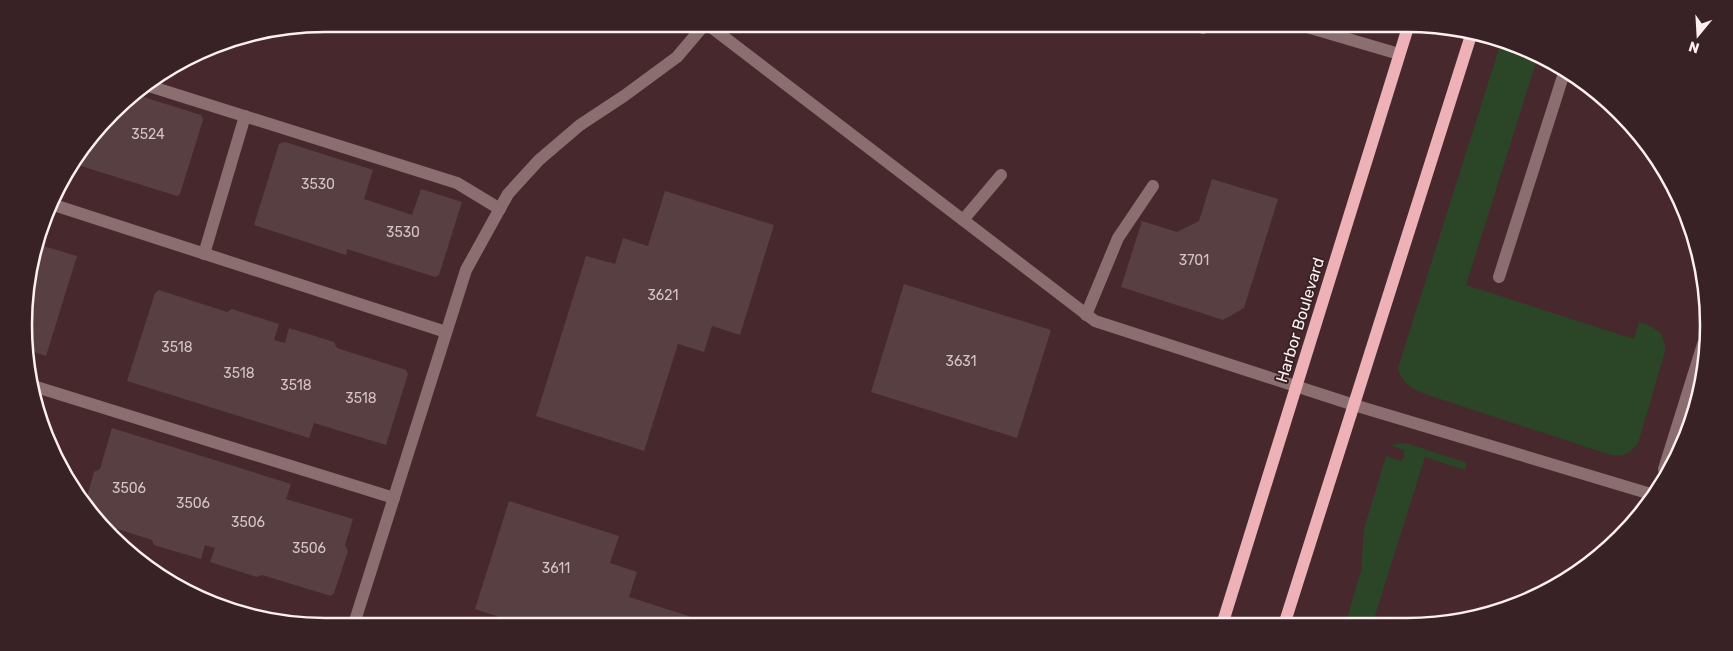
<svg xmlns="http://www.w3.org/2000/svg" width="1733" height="651" viewBox="0 0 1733 651" font-family="Rubik,sans-serif">
  <style>
    .built { fill: #47292d }
    .green { fill: #2b4527 }
    .building { fill: #583f41 }
    .lines { fill: none; stroke-linecap: round; stroke-linejoin: round }
    .minor { stroke: #8b6e70; stroke-width: 12 }
    .major { stroke: #edb1b7; stroke-width: 12 }
    .labels { text-anchor: middle; dominant-baseline: central; stroke-width: 4; stroke-linejoin: round; paint-order: stroke }
    .number-label { font-size: 14px; fill: #d4c4c5 }
    .street-label { font-size: 16px; fill: #fdf0f1; stroke: #392225 }
    .rim { fill: none; stroke: #fdf0f1; stroke-width: 2.5 }
  </style>
  <rect width="100%" height="100%" fill="#392225"/>
  <!-- built -->
  <polygon class="built" points="326,24 1407,24 1486,34 1591,86 1669,175 1707,286 1699,404 1669,477 1607,552 1541,596 1447,625 326,627 247,617 142,565 74,493 30,385 26,286 64,175 127,98 228,40"/>
  <!-- green -->
  <g class="green">
    <path d="M1501 42 1537 59 1466 285 1634 339 1639 322C1655 327 1666 333 1665 352L1638 443C1629 455 1622 458 1608 454L1431 396C1416 391 1401 384 1398 368Z"/>
    <polygon points="1406,443 1467,463 1465,470 1425,457 1372,625 1345,625 1361,571 1364,529 1386,456 1401,461 1404,458 1404,450 1389,445"/>
  </g>
  <!-- building -->
  <g class="building">
    <polygon points="438,24 453,24 451,28"/>
    <polygon points="134,94 201,115 203,120 180,194 177,196 81,166 75,169 70,167 127,98"/>
    <polygon points="285,142 373,170 364,199 412,215 421,189 462,202 439,275 435,277 347,249 346,255 254,225 279,144"/>
    <polygon points="1212,179 1278,199 1244,308 1223,320 1121,287 1142,221 1177,232 1199,221"/>
    <polygon points="665,191 774,225 740,335 712,326 704,352 678,344 644,451 536,416 586,256 615,264 623,238 648,246"/>
    <polygon points="40,245 77,256 46,356 28,350 26,286"/>
    <polygon points="904,284 1051,330 1017,438 871,392"/>
    <polygon points="159,290 227,312 232,309 279,324 274,340 285,343 289,328 334,342 337,348 406,370 408,374 386,445 314,423 309,438 127,381 155,293"/>
    <polygon points="112,428 291,484 286,499 353,519 345,545 348,551 334,593 331,596 262,575 257,577 210,562 215,548 205,545 201,559 154,545 152,540 105,525 85,504 94,472 100,469"/>
    <polygon points="509,501 619,536 610,563 637,572 629,597 720,626 530,627 475,609"/>
  </g>
  <g class="lines">
    <!-- minor -->
    <g class="minor">
      <polyline points="707,24 1095,321 1354,405 1654,495"/>
      <polyline points="1297,24 1399,54"/>
      <polyline points="1203,28 1209,24"/>
      <polyline points="149,86 457,183 500,209"/>
      <polyline points="54,205 446,332"/>
      <polyline points="963,220 1001,175"/>
      <polyline points="204,254 245,116"/>
      <polyline points="1499,277 1564,73"/>
      <polyline points="1086,315 1118,238 1153,186"/>
      <polyline points="30,385 394,498"/>
      <polyline points="1666,480 1664,469 1703,344"/>
      <polyline points="353,627 466,270 508,194 539,160 580,125 624,96 677,57 705,24"/>
    </g>
    <!-- major -->
    <g class="major">
      <polyline points="1222,625 1409,24"/>
      <polyline points="1284,625 1472,32"/>
    </g>
  </g>
  <g class="labels">
    <!-- number labels -->
    <g class="number-label">
      <text x="148" y="134">3524</text>
      <text x="318" y="184">3530</text>
      <text x="403" y="232">3530</text>
      <text x="1194" y="260">3701</text>
      <text x="663" y="295">3621</text>
      <text x="177" y="347">3518</text>
      <text x="961" y="361">3631</text>
      <text x="239" y="373">3518</text>
      <text x="296" y="385">3518</text>
      <text x="361" y="398">3518</text>
      <text x="129" y="488">3506</text>
      <text x="193" y="503">3506</text>
      <text x="248" y="522">3506</text>
      <text x="309" y="548">3506</text>
      <text x="556" y="568">3611</text>
    </g>
    <!-- street labels -->
    <g class="street-label">
      <text transform="translate(1300 320) rotate(-73)">Harbor Boulevard</text>
    </g>
  </g>
  <!-- crop -->
  <path d="M0 0H1733V651H0ZM325 32H1407A293 293 0 0 1 1700 325V325A293 293 0 0 1 1407 618H325A293 293 0 0 1 32 325V325A293 293 0 0 1 325 32Z" fill="#392225" fill-rule="evenodd"/>
  <path class="rim" d="M325 32H1407A293 293 0 0 1 1700 325V325A293 293 0 0 1 1407 618H325A293 293 0 0 1 32 325V325A293 293 0 0 1 325 32Z"/>
  <!-- north arrow -->
  <g transform="translate(1698 35) rotate(198)" stroke="#392225" stroke-width="4" paint-order="stroke">
  <path d="M0-4L9 19L0 12L-9 19Z" fill="#fdf0f1"/>
  <text y="-8" font-size="14" font-weight="bold" text-anchor="middle" fill="#fdf0f1">N</text>
  </g>
</svg>
